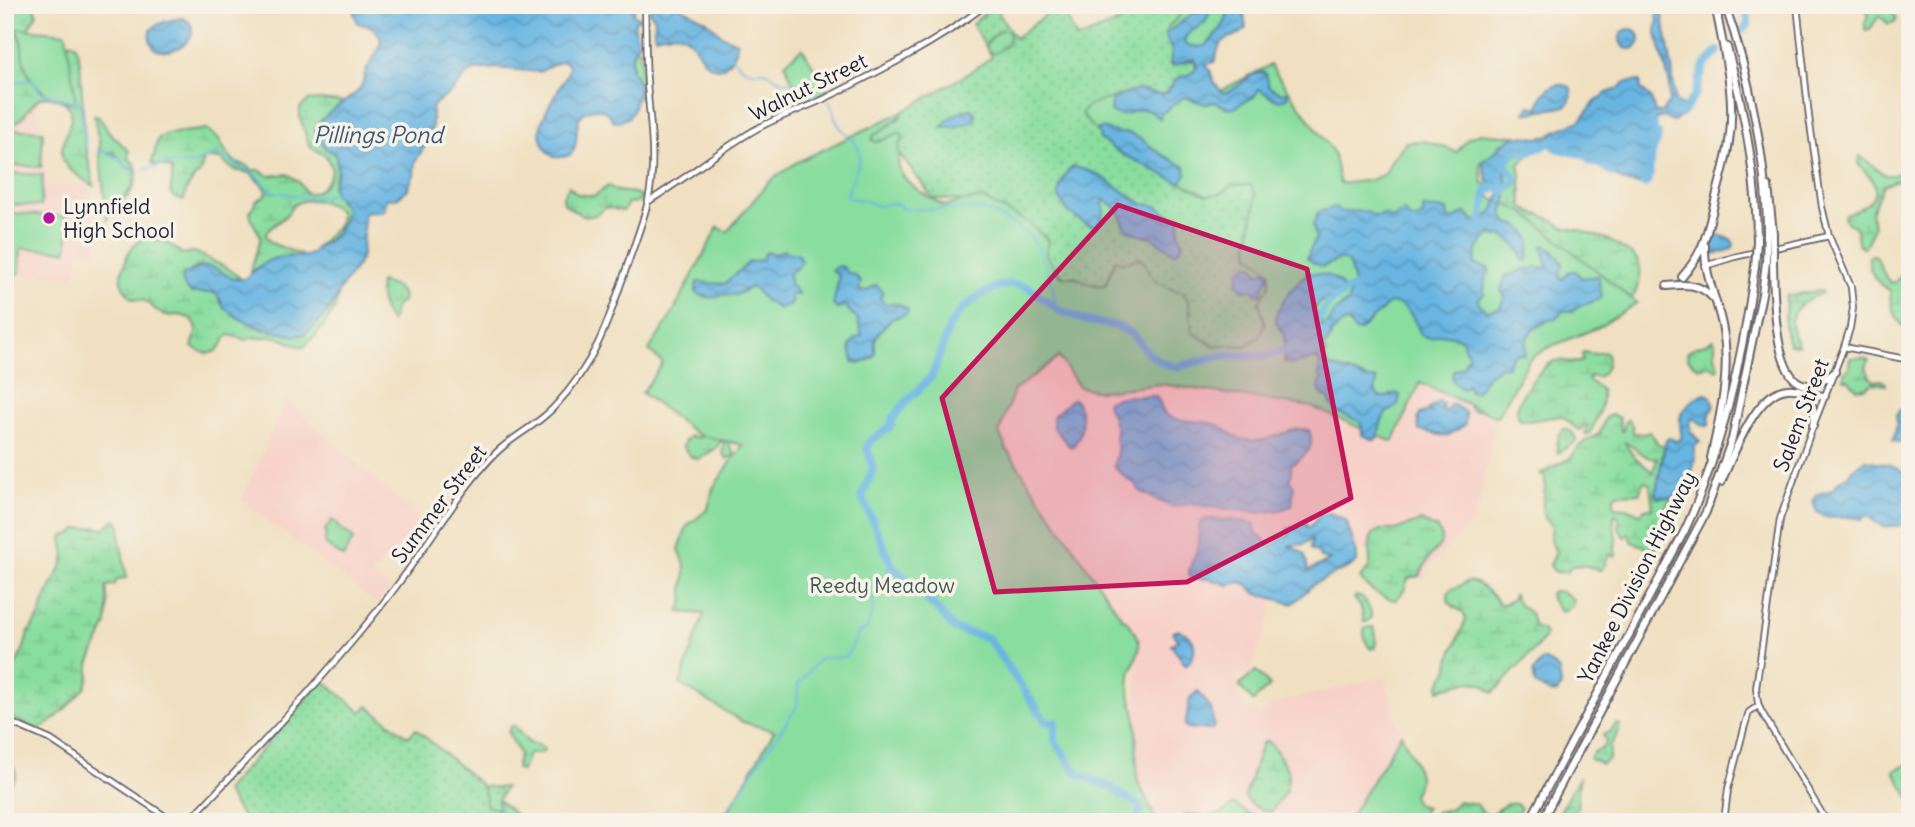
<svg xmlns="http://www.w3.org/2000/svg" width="1915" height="827" viewBox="0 0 1915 827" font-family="Delius,sans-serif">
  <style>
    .built { fill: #f7d1c8 }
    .grass { fill: url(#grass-dots); stroke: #56806d; stroke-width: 2 }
    .wetland { fill: url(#wetland-marsh); stroke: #56806d; stroke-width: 2; fill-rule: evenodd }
    .park { fill: #89dd9f; stroke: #56806d; stroke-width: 2 }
    .water { fill: url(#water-waves); stroke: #456c8e; stroke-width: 2; fill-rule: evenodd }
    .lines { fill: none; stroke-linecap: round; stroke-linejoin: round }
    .stream { stroke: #68b5e2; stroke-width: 2 }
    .river { stroke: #68b5e2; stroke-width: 8 }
    .secondary-casing { stroke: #6a646a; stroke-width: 8 }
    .highway-casing { stroke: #6a646a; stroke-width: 10 }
    .secondary { stroke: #fff; stroke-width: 4.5 }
    .highway { stroke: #fff; stroke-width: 6 }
    .highway-bridge-casing { stroke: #6a646a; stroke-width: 10; stroke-linecap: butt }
    .highway-bridge { stroke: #fff; stroke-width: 6 }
    .marked { fill: #c2185b; fill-opacity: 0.2; stroke: #c2185b; stroke-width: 5; stroke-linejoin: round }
    .poi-dot { fill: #b5179e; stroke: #f7f3e8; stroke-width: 2.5 }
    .labels { text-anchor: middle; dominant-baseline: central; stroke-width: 7; stroke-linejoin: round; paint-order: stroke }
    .street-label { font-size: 21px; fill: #22223b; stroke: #f7f3e8 }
    .poi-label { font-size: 21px; fill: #22223b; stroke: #f7f3e8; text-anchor: start }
    .park-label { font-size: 21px; fill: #415a59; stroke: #f7f3e8 }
    .water-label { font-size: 23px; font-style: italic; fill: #3a5575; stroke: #f7f3e8 }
  </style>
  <defs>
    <pattern id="grass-dots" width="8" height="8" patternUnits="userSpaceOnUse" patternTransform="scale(1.75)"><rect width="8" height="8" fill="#89dd9f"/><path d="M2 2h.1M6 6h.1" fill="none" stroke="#76bd8a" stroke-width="1.8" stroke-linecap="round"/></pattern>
    <pattern id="wetland-marsh" width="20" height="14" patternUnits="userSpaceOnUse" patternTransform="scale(1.75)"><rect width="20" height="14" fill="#89dd9f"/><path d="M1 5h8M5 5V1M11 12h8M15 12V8" fill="none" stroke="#76bd8a"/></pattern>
    <pattern id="water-waves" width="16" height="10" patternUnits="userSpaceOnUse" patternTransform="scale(1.75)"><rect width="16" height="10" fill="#68b5e2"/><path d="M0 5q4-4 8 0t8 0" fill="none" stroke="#5593b8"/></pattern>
  </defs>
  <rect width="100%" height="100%" fill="#f7f3e8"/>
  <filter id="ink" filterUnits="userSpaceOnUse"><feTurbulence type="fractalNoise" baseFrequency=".0143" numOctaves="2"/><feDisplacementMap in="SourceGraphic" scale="14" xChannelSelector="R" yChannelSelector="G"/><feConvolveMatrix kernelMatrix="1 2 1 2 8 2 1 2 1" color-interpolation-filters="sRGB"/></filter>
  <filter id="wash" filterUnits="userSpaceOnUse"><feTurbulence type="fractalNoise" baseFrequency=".00686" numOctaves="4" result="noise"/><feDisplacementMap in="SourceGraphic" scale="28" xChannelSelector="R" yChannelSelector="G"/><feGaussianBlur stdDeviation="1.57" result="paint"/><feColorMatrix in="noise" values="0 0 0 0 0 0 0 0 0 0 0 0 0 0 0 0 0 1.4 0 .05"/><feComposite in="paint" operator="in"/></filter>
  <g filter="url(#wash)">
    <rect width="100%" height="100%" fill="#f0e0c1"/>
    <!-- built -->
    <g class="built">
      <polygon points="5,80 34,80 46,186 89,183 97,253 79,250 76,277 18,275 5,326"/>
      <polygon points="1059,357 1161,384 1312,407 1393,442 1420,383 1497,417 1478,508 1475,515 1470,524 1432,564 1422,579 1303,519 1250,674 1235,676 1237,699 1261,718 1269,704 1385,677 1392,708 1401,734 1399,759 1350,822 1157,822 1137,779 1135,717 1139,639 1129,623 1122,618 1007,450 999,431 1014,390"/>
      <polygon points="286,400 432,530 403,570 386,557 372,575 390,589 378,604 241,500"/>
    </g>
    <!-- grass -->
    <g class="grass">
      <polygon points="1059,5 1061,5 1077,39 1120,22 1138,5 1191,5 1168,27 1179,64 1194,60 1196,67 1193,73 1164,95 1105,101 1094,104 1088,123 1108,140 1223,193 1232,185 1251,184 1256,195 1249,244 1250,255 1270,270 1269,286 1263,297 1265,324 1260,337 1246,346 1213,345 1105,286 1089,284 1065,277 969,202 933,198 888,139 876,142 872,141 873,136 899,119 904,111 969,73 992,57 972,24 994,6 1015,38"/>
      <polygon points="323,680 361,712 368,706 408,737 416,729 524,822 246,822 225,791"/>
    </g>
    <!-- wetland -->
    <g class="wetland">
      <path d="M5 5H33L37 14 29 27 27 33 61 44 71 42 76 45 80 61 85 144 94 186C86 182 68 170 64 162 53 140 90 112 58 99 51 96 44 95 37 100 29 107 24 118 15 124L5 119Z"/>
      <polygon points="1859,5 1872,5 1874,8 1879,9 1885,5 1896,5 1890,10 1896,18 1896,21 1889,24 1879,16 1870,29 1865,30 1865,23 1869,13"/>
      <path d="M1003 29C1011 31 1010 37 1008 44L997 52 992 53 987 49V43L997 32Z"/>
      <path d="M319 100 343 102 318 123 317 136C322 142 335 153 336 157 342 170 330 180 333 190 335 197 342 203 346 209 343 227 333 239 317 247L339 224 340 212C330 201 307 196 294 205 287 211 293 208 287 214 281 221 272 225 266 233V236L271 243 302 255C279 258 270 258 250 272L261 237 252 221 250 212 256 201 266 195 267 190 250 173 234 170 220 159 210 158 204 159 200 173 194 178 186 191 184 200 175 198 170 193 172 181V170C165 164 157 167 152 163L158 139 167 134 207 129 219 139 226 152 236 163 245 165 252 170H259L269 176 288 174 299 182 306 193C320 195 330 180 332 168L326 156 310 147 300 118V108L308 101Z"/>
      <path d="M94 115 98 116 109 132 129 151 128 158C130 160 134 163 136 166 141 178 131 195 122 202H118L101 154Z"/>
      <path d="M1545 140 1553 142 1546 144V147C1534 149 1527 157 1519 164L1521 175 1522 206 1530 212 1549 218 1563 227 1579 230 1607 239 1621 247 1634 256 1639 262 1640 280 1635 294 1621 308 1535 350 1491 407 1473 411 1469 407 1468 395 1502 209 1507 196 1505 165C1519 145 1528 151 1545 140Z"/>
      <path d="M1860 156 1885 175H1894L1910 167V187L1909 182 1900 179 1883 185 1871 212 1874 227 1865 247H1863L1859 245 1855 226 1848 223 1844 217 1845 214C1857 211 1881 200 1874 183 1871 176 1863 171 1859 165Z"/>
      <path d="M569 186 577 194 594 196 608 186C612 187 614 190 618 191 627 193 635 190 642 198L638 202 628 203 623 211 606 207C602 209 600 212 597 214 587 221 571 209 564 203L563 196Z"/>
      <path d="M151 235 155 239 164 241 183 254 192 252 197 253 229 269 240 278 233 279C213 269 198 256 182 281L191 293H214L218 296 224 308 241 319 263 329 296 336 302 335 327 313 339 293C335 316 320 331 304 347 293 346 286 339 276 337 267 335 261 340 252 337L247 340 230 335 225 338C220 356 206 356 192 347L197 329 192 319 180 315 164 316 145 301 131 298C128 293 121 286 121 279 120 274 124 268 125 263 128 249 137 240 151 235Z"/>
      <path d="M1872 255H1874C1882 263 1881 276 1891 283L1895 282 1900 277 1909 275 1907 260 1910 257V338C1900 318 1890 316 1890 290 1878 286 1867 270 1869 257Z"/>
      <path d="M380 282 396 287 402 294 403 300 395 308 391 322C382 313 378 293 380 282Z"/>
      <path d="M1818 290H1821L1822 293C1808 299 1786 310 1792 329 1793 334 1797 340 1799 345L1789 344 1785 328 1786 296 1788 294 1795 296C1803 291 1810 294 1818 290Z"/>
      <path d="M1713 339 1715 342V356L1719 368 1717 370 1708 365 1699 368 1688 359 1687 352C1695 344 1705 347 1713 339Z"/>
      <path d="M1584 352 1591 354 1604 352 1607 354C1609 363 1606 374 1597 377L1591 376 1588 379C1591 384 1598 385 1601 390 1606 400 1594 426 1589 434H1585L1587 425H1584L1581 430C1573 429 1569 419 1561 416L1528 421 1520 420C1519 419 1517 411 1517 409 1517 398 1543 364 1555 361 1566 358 1572 366 1583 361L1582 353Z"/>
      <polygon points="1863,357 1869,360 1866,367 1870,377 1874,381 1881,380 1886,383 1886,385 1873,383 1864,388 1857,389 1848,379 1844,379 1844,373 1849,367 1850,358"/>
      <path d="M1611 415 1619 418 1621 431H1623L1625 421 1628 420 1633 427V433L1644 434 1650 432 1659 445 1664 446 1656 494 1657 497 1673 498C1660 511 1666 514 1667 529L1656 548 1653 551H1648L1644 546 1632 542 1628 533 1625 537 1623 536 1619 528V517L1615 514C1612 525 1615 527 1616 537 1617 545 1613 547 1616 554L1615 557 1609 554 1604 566 1600 570 1583 565 1572 566 1567 572C1558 572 1555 575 1550 565L1556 552 1550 540 1552 528C1549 523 1544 518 1543 513 1541 501 1547 489 1545 478L1540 474 1572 457C1576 445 1589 440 1600 433L1606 417ZM1625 442 1649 458H1657L1653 472C1642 464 1629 454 1625 442ZM1645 481 1650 485 1653 508 1645 509 1640 514 1626 508 1614 507V497L1616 494 1639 493 1643 483Z"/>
      <path d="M1564 429C1570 429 1576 435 1576 441L1558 453C1556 446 1558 433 1564 429Z"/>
      <path d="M705 434 732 435 729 445 734 454 732 457 727 459C721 455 722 449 724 443L721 441 715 449 699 459H696L689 455 683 446 685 441 690 436 699 438Z"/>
      <path d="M115 519C116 520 118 521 119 523 122 528 119 536 120 541 123 553 124 565 127 578L118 579 114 585 106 586 108 605 107 624 89 664V677L85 688C75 698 49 729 37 729 35 729 10 717 5 715V686L24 648 28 633 39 617 45 599 63 563 65 556 62 538 64 536 72 534 77 529 96 527 103 529Z"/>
      <path d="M1421 521 1437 529 1442 537 1440 545 1430 556 1419 576 1408 578 1405 589 1396 600C1384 600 1366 588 1360 578 1362 575 1366 573 1368 569 1374 559 1365 548 1373 534L1380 530H1395Z"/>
      <path d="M1467 581C1481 581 1492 596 1501 605L1512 600 1514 595 1519 605 1530 613 1534 627 1542 630 1545 634 1544 638 1538 646 1493 693C1489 690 1484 684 1479 683 1467 680 1449 686 1439 690V686L1449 668 1450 658 1466 619 1463 612C1453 607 1442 601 1451 589L1460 586Z"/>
      <path d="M1554 591C1562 591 1569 595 1574 601L1572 606 1564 612 1560 611 1551 599 1550 593Z"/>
      <polygon points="1356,596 1363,598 1371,612 1371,618 1366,622 1364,622 1361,607 1354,598"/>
      <path d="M1371 627H1373C1376 633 1378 642 1375 648L1371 649C1366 645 1363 635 1364 629Z"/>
      <path d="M1616 724 1620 725C1618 734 1615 739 1610 746L1609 759 1601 764 1597 761 1591 760 1590 758 1594 752 1604 747 1606 741 1603 735 1610 732Z"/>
      <path d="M511 726H515C519 732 523 739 530 743 536 745 539 744 544 750L542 753C518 753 532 758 520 771L516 768 519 753 508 732Z"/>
      <path d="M1268 741 1276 750 1289 773 1286 790 1271 812C1262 810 1248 806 1245 796L1262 743Z"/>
      <polygon points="5,748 9,762 15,769 16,776 5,792"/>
      <polygon points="1579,779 1577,810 1568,813 1565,822 1555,822 1572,789"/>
      <polygon points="486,786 495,788 505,787 498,800 498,810 486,805 486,798 483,789"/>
      <path d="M1458 801 1476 804C1479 806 1480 810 1484 813 1491 818 1499 808 1505 805 1510 803 1512 804 1517 804L1521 808 1512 822H1426L1436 812 1450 809Z"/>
      <path d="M1234 804 1247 813 1268 822 1182 821 1186 814C1198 815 1213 819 1224 812 1228 810 1230 806 1234 804Z"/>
    </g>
    <!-- park -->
    <g class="park">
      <path d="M1191 5H1244L1205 58 1204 73 1220 91 1270 65 1333 152 1340 184 1371 180 1385 174 1390 162 1406 142 1425 141 1457 152 1468 138 1480 133 1526 137 1499 144 1494 160H1483L1480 164 1483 183 1492 187 1488 192 1492 199 1522 211 1637 303 1599 327 1547 348 1529 360 1497 417 1420 383 1393 442 1312 407 1161 384 1100 391 1079 387 1059 357 1014 390 999 433 1007 450 1122 618 1129 623 1139 640V650L1130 674 1129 689 1136 721 1137 779 1157 822H722L774 731 743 722 680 684 704 614 679 612 684 600 683 591 685 575V565L679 549 687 526 708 509 713 488 743 445 698 435 642 393 663 363 649 350 670 318 718 227 727 232 769 182 797 162 904 111C898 122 883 128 873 136L872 140 876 142C884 141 893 133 901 133L904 140 899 144C899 151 898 160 899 167 902 184 931 198 944 206L981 198 1026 221 1048 240 1046 255 1059 274 1065 277H1075L1089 284 1105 286 1116 259 1123 263 1138 258C1148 263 1145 268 1151 276 1158 285 1172 290 1183 292L1189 302 1192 332 1213 345 1246 346 1259 337 1265 324 1259 302 1269 286 1270 271 1250 255 1249 244 1256 195 1251 185H1232L1220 194 1207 195C1179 181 1092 140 1082 113 1092 94 1145 96 1164 95L1177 80 1193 73 1196 67 1194 60 1176 64 1171 59 1173 48 1167 35 1168 27Z"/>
      <path d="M13 28 66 33 76 103C51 102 28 85 23 59 21 46 24 37 13 28Z"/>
      <polygon points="802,48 829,91 801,103 785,63"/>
      <path d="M633 49H640L643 98 641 99C629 88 632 64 633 49Z"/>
      <polygon points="5,129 43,131 41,167 5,165"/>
      <polygon points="99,149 105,152 113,152 128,168 135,169 133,186 111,213 107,220"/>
      <polygon points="5,173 43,175 41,206 5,204"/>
      <polygon points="12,213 69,217 67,251 21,248 20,272 10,278 5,278 5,240 10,242"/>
      <polygon points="332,520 338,524 337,526 352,537 353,540 343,557 325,544 326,532 325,530"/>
      <polygon points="1256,671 1270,686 1253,701 1239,686"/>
      <path d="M1401 734C1407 747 1418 764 1419 778 1420 791 1407 791 1417 805L1426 807 1417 822H1347Z"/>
      <polygon points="1910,763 1910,799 1894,771"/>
    </g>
    <!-- water -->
    <g class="water">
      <path d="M356 5H636L633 14 640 18 634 23 638 43 632 54 631 69 638 80 639 88 633 110 629 117 619 122 613 121 609 114 600 109C556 108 597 161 554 157 521 132 556 100 568 72L569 66 566 62H559L539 72 497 68 474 70 468 73 452 92 436 103 432 108V128L427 143 415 162 414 175 407 190 398 197 392 199 386 198 385 209 383 212 371 211 364 213 362 255 357 266 341 288 327 313 316 325 304 334 296 336 263 329 241 319 224 308 218 296 214 293H191C185 287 180 283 183 275L197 268 209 266 217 269 233 279H244C253 273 259 265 270 260 285 254 297 259 309 255 315 253 313 251 317 247 320 245 324 244 327 242 337 234 345 222 346 209L334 193 332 186 338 171 336 157 334 153 326 149 315 131C320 115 346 102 358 91 364 85 363 78 366 71 371 58 392 41 373 28 369 24 363 26 358 23L354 13Z"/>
      <path d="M653 5H677L707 21 721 35 737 42C738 52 729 64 720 69 688 63 704 22 655 36L654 33 655 18 649 12Z"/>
      <path d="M1197 5H1213C1210 10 1208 18 1205 22 1197 31 1186 29 1184 43 1187 46 1202 48 1207 45 1216 32 1232 23 1226 5H1239L1244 13 1246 29C1238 37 1225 36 1220 45 1217 49 1217 57 1214 62L1205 64 1210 70 1214 82 1222 93C1239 92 1248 69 1266 73L1269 87 1281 93 1288 92 1287 98C1272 103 1271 96 1259 89L1254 97 1241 103 1235 108 1225 107 1215 102 1205 104 1184 97 1161 114 1160 119C1137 95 1130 125 1110 111L1112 99C1120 96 1133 89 1142 90 1153 91 1153 96 1167 93L1176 79 1190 74 1197 67 1195 59C1186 59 1177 67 1170 65L1172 51 1165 34 1196 11Z"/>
      <path d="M1655 5H1661L1672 68 1675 101 1687 110 1684 115 1672 122 1663 117 1656 119V145L1648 182C1632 190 1619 177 1606 171L1605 167C1592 157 1571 149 1554 146L1552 141 1545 140 1542 146C1526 144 1514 152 1505 165 1504 175 1508 186 1507 196 1506 209 1497 210 1509 224 1518 223 1530 232 1530 243 1530 248 1528 255 1528 261H1523C1520 248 1513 241 1501 235L1497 237 1492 234C1480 242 1475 250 1475 265L1489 268V273L1485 278 1484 294 1478 299 1479 304 1486 311 1500 308 1505 296 1501 291 1506 275 1514 274 1527 268 1530 270 1536 267 1546 268 1548 266 1542 246 1545 245C1553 251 1558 254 1563 264L1560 273 1561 278 1563 279 1570 271H1576L1581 278 1598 276 1602 297C1591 306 1582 301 1573 311H1563L1555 319 1549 320 1531 331 1526 341 1525 355 1517 353 1510 359 1508 367 1501 366C1497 370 1492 372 1488 375 1482 381 1482 388 1475 392L1470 391 1468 385 1463 389 1459 387 1452 380 1453 371 1463 366 1469 355 1464 348 1463 341 1457 337 1441 334 1430 338 1421 335C1415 320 1408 302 1389 303L1360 331H1355L1349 323 1345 322 1331 333C1332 339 1329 343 1324 346L1326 352 1324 360 1330 367 1337 368 1368 379 1377 380 1375 391 1379 397H1386L1395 393 1400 395C1399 412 1388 407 1383 418 1379 425 1381 432 1375 440L1362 435 1361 422C1345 414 1335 417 1329 399L1320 393 1319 386 1322 379 1319 375 1320 363 1315 358C1307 362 1292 366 1284 362 1284 355 1285 340 1284 335 1282 329 1277 326 1276 321 1273 308 1298 281 1308 273 1321 273 1337 276 1343 288L1339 299C1336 299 1333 297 1330 298 1323 298 1315 306 1314 312L1322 318V327L1328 323 1335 311 1347 302 1353 289 1354 283 1349 264 1344 260H1338L1322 267 1312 262 1307 257 1316 238 1313 226 1318 212 1336 207 1340 212 1364 211 1377 217 1384 214 1392 219 1404 211 1410 219H1417L1423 216V208L1447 210 1448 219H1454L1465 212 1474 220 1482 223C1485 217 1489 215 1493 211 1495 207 1498 197 1502 192L1488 182 1482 162C1495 155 1507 135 1521 136 1527 136 1534 138 1540 138L1544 136 1546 137 1551 135 1555 131 1580 121 1594 103 1607 93 1618 89 1626 82 1640 81 1641 89 1651 98 1655 113 1663 112 1665 107 1669 103V80L1656 32 1658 20Z"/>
      <path d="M182 18C208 28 179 58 156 50 137 26 164 21 182 18Z"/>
      <circle cx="1630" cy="39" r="10"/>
      <path d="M1558 84 1568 86 1571 88C1573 113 1558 106 1542 110 1534 112 1534 114 1525 113L1529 106 1539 108C1539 98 1547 87 1558 84Z"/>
      <path d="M971 109 976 115 974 122 952 127H942C947 118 961 110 971 109Z"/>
      <polygon points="1102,128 1118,133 1129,133 1141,139 1161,154 1185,167 1186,174 1180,183 1118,152 1100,139 1098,129"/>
      <path d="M1073 167C1103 172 1117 189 1142 203 1149 207 1145 203 1153 205 1161 208 1169 215 1178 217L1180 219 1179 233 1183 243 1179 250 1174 253 1151 237 1141 235 1126 229 1118 210 1105 200 1103 203 1104 212 1097 226C1084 227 1062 209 1059 196 1058 190 1060 186 1063 180 1067 174 1066 171 1073 167Z"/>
      <polygon points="1718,235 1731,239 1734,244 1732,249 1717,254 1712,253 1710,248 1712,239"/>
      <path d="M784 250 788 253H797L801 261 798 267 788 274 790 278V284L799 295H791V304L789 306H783L778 309C774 304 771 305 766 301 760 296 758 291 751 287L736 295 724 294 711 298 700 295 696 292 697 282 725 284 749 262 762 260 764 254 768 252 775 254Z"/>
      <polygon points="1248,264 1254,266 1258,273 1266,271 1269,273 1261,294 1256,294 1254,290 1244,290 1237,284 1240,270"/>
      <polygon points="838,266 843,267 848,273 855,275 861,283 859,288 861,291 866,291 876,285 883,292 880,298 885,304 899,304 908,310 907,314 891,319 879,332 875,340 875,353 873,358 860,364 853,362 850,347 854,339 862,336 857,318 849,311 846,305 837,309 833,305 839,277 832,270"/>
      <path d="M1705 393 1711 397 1714 405 1709 417 1710 422 1708 426 1703 425 1693 418 1690 421 1692 433 1700 442 1694 447C1698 468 1688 483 1673 498L1657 497 1656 491 1666 440 1669 438 1677 441 1681 439C1682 433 1680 428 1680 422 1679 410 1695 397 1705 393Z"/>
      <path d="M1156 396C1161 402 1161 410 1167 415 1178 423 1203 420 1216 424 1222 426 1225 430 1230 433 1239 439 1250 442 1261 440 1278 439 1291 425 1309 430 1317 449 1304 456 1291 465L1292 475 1289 479 1294 486 1292 506 1280 510 1261 513 1188 504 1171 507 1141 492 1133 482 1128 480 1114 466 1118 447 1115 440 1116 430 1112 416 1106 402C1118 395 1141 396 1156 396Z"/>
      <path d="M1072 399H1075C1084 413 1085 436 1071 448L1053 427V416Z"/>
      <polygon points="1439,402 1443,404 1441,410 1448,410 1449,406 1452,404 1465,412 1465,425 1447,436 1444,436 1419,430 1418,419 1420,414 1424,412 1433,413 1428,411 1428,409"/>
      <polygon points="1910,404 1910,439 1906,443 1893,441 1897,424 1896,414 1904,406"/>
      <path d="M1866 460 1890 465 1910 475V528C1889 520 1884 536 1868 514L1862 519C1845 513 1834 524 1817 512L1813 502 1817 494 1833 490 1839 481 1849 475 1852 469Z"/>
      <path d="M1330 513 1346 520 1357 554V562L1354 565 1314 584 1293 604 1255 593 1247 584 1241 582 1228 585 1210 579H1193L1189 576V570L1198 547 1199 525 1205 519 1230 520 1254 523 1257 535 1264 539 1266 544 1274 545 1282 538 1290 535 1288 529 1298 527 1305 522 1307 523V527H1310L1321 514ZM1312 539 1311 549 1318 553 1320 558 1330 560 1308 571C1306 554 1306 552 1288 546L1304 544Z"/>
      <path d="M1179 630C1197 636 1199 653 1186 665L1171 645 1178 640 1173 632Z"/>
      <polygon points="1543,660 1546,660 1559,670 1561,686 1557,693 1550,693 1535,684 1533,672"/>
      <polygon points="1198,691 1211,709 1214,727 1211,730 1188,728 1185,726 1190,698"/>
    </g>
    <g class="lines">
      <!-- stream -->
      <g class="stream">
        <path d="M732 57C744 70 747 73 766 71 781 83 785 83 804 82L821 97"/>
        <polyline points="5,83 33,80 40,92 80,103 86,149 88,149"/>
        <path d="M828 101C835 108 833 119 840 127 844 132 851 137 856 143 868 158 848 180 847 197 858 201 867 199 877 206L891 203 900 205 901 209H980L992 213 1015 225 1030 237 1039 249 1051 280 1057 309"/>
        <polyline points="98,149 118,158 130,170 135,170"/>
        <path d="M143 170 173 163 188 165 218 154C237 167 257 170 269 190 290 195 313 202 334 193"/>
        <polyline points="719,822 797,706 798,685 820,658 846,657 859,632 867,629 873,609 873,587 882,581 891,562"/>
      </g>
      <!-- river -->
      <g class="river">
        <polyline points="1743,30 1748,25 1747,10 1751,5"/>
        <polyline points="1679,113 1682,113 1695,95 1704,66 1718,51"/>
        <polyline points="1644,184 1648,182 1650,173 1649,170 1653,149 1657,141 1658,134 1653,130 1654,124"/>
        <polyline points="1478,231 1482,218 1487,189 1490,188 1492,190 1494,187 1498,187 1501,190 1504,188 1506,192 1507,187 1515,183 1515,177 1505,165 1506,161 1514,151 1526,152 1530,151 1530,148 1534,147 1536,148 1538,145 1541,147 1551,142 1556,148 1586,155 1590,161 1602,165 1612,173"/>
        <path d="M1318 323C1326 299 1339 296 1360 284"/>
        <polyline points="1139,822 1140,806 1110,787 1077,773 1055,741 1055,722 1046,722 988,638 954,629 936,608 893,567 862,497 873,469 867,447 870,441 890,427 893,418 906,402 932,376 949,328 960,311 979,296 998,286 1013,284 1028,287 1057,309 1086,321 1117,326 1132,334 1149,354 1163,363 1176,367 1225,355 1269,356 1291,348"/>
      </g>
    </g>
  </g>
  <g filter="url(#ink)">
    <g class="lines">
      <!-- secondary casing -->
      <g class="secondary-casing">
        <g id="secondary">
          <polyline points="1797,5 1809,117 1822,207 1829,236 1851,287 1853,308 1850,328 1844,347 1810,434 1780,519 1756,688 1758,703 1761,711 1827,822"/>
          <path d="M649 201C687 178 721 148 760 127 780 116 803 109 824 99 880 71 936 43 986 5"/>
          <polyline points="1705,266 1734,257 1829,236"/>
          <polyline points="1844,347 1910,360"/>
          <polyline points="5,720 51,740 174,822"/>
          <path d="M188 822C258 748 330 672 392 592 419 557 442 519 469 484 480 470 491 456 505 445 521 432 541 422 555 406 595 364 609 320 627 266 634 245 643 223 648 201 656 165 651 131 648 95 645 65 646 35 645 5"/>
          <polyline points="1724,822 1728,789 1745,725 1749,712 1758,706"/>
        </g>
      </g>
      <!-- highway casing -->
      <g class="highway-casing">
        <g id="highway">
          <polyline points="1714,5 1718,17"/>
          <path d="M1725 5C1749 72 1767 163 1767 233"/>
          <path d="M1727 47C1744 109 1757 178 1757 242"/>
          <polyline points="1768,186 1773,233"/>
          <path d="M1705 246C1704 276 1718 301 1723 330 1731 373 1720 416 1711 458"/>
          <path d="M1773 262C1774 296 1772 426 1835 372"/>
          <path d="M1682 277C1704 251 1706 237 1714 205 1719 184 1726 163 1729 142 1736 98 1725 57 1717 14"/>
          <path d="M1667 286C1685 284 1700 283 1713 298"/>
          <path d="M1801 392C1813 402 1816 411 1813 426"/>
          <path d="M1721 482C1733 457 1755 392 1787 389 1799 387 1812 396 1825 396"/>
          <path d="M1529 822 1685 530C1723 449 1743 355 1755 267"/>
          <polyline points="1541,822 1706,512 1732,439 1762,294 1766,262"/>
        </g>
      </g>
      <!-- secondary -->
      <use href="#secondary" class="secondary"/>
      <!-- highway -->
      <use href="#highway" class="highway"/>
      <!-- highway-bridge casing -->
      <g class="highway-bridge-casing">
        <g id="highway-bridge">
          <polyline points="1766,262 1767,233"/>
          <polyline points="1773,262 1773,233"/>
          <polyline points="1755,267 1757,242"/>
        </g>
      </g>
      <!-- highway-bridge -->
      <use href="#highway-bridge" class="highway-bridge"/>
    </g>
  </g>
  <!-- marked area -->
  <path class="marked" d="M1118 205 1307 269 1351 498 1187 582 995 592 942 398Z"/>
  <!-- markers -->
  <circle class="poi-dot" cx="49" cy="218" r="7"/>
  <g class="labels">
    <!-- street labels -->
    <g class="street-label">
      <text transform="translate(808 87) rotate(-26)">Walnut Street</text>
      <text transform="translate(1801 415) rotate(-69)">Salem Street</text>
      <text transform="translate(439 504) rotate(-53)">Summer Street</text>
      <text transform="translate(1637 577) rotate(-63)">Yankee Division Highway</text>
    </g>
    <!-- poi labels -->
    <g class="poi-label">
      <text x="63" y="206">Lynnfield<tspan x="63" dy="24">High School</tspan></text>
    </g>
    <!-- park labels -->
    <g class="park-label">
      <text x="882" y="585">Reedy Meadow</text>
    </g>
    <!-- water labels -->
    <g class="water-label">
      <text x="378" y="134">Pillings Pond</text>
    </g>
  </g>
  <!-- margin -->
  <rect width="1915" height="827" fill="none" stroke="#f7f3e8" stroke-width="28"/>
</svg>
